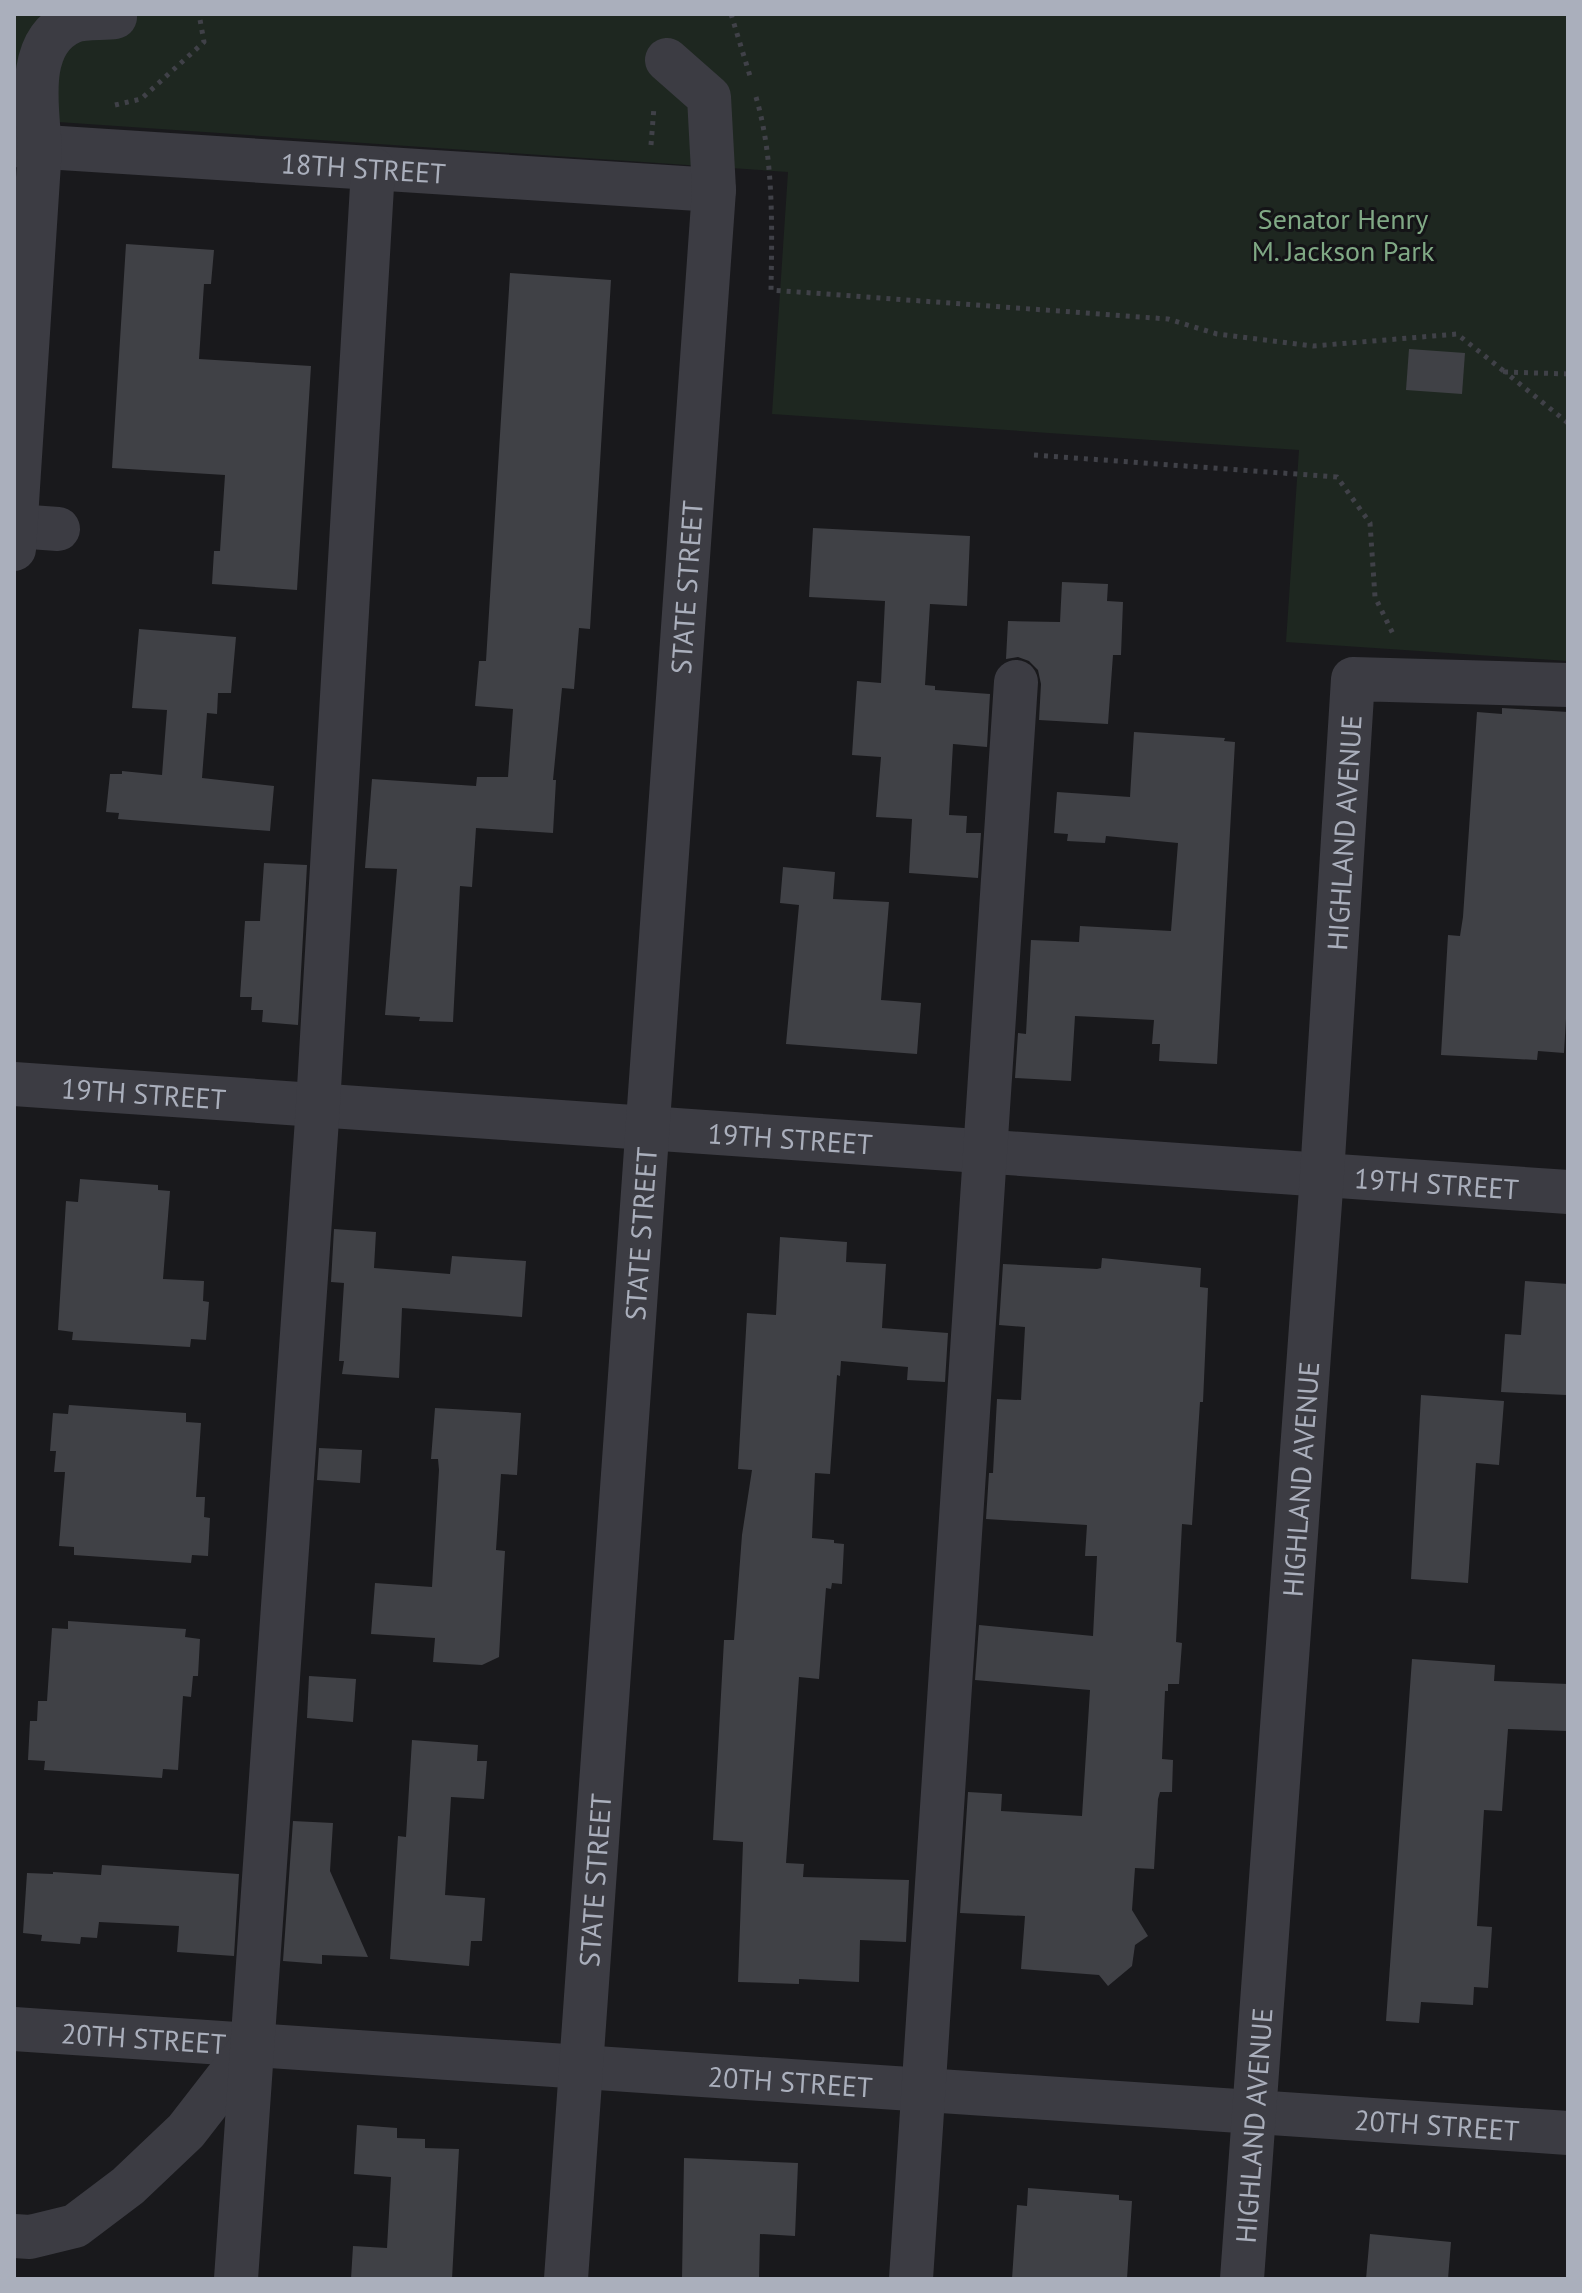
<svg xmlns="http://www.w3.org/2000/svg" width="1582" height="2293" viewBox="0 0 1582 2293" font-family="'PT Sans',sans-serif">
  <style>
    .green { fill: #1e2720 }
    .building { fill: #404146 }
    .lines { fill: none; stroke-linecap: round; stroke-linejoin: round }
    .path { stroke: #404148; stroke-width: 5; stroke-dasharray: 4 6; stroke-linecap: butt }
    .minor { stroke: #3c3c43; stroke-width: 44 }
    .labels { text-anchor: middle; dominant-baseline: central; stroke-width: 6; stroke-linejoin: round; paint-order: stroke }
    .street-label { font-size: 28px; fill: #aaafbc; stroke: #141417 }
    .park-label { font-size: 28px; fill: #80a985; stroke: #141417 }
  </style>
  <rect width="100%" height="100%" fill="#19191c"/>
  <!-- green -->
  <polygon class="green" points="14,14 1568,14 1568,661 1286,642 1299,450 772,414 788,172 14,119"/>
  <!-- building -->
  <g class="building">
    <polygon points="126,244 214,250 211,284 204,284 199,359 311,366 297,590 212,584 214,551 220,551 225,475 112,468"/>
    <polygon points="510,273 611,280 590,629 579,628 574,689 562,688 553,780 556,780 553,833 476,828 472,887 460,886 453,1022 419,1021 420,1017 385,1015 397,869 365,868 372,779 476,786 477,777 508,777 513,709 475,706 479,661 486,661"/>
    <polygon points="1409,349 1465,353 1462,394 1406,390"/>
    <polygon points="813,528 970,536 967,606 930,604 925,685 935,686 935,690 990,694 987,747 953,744 949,815 967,816 966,833 981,833 978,878 909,873 912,819 876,817 881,757 852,755 857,681 881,683 885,601 809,597"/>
    <polygon points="1062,582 1108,584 1107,601 1123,602 1121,655 1113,655 1108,724 1039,720 1041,684 1038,670 1029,661 1018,657 1006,659 1008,621 1060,622"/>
    <polygon points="139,629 236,637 231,693 218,693 217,714 207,713 202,778 274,786 270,831 118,819 119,813 106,812 110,774 122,774 122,771 162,775 167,710 132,708"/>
    <polygon points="1502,708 1568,712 1568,985 1564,1053 1538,1051 1537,1060 1441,1055 1448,935 1460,936 1463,917 1477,712 1502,714"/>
    <polygon points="1134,732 1225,738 1224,741 1235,742 1217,1064 1159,1061 1160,1044 1152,1044 1154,1020 1075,1016 1071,1081 1015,1078 1018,1033 1026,1034 1031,940 1079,942 1080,926 1171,931 1178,843 1106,836 1105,843 1067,841 1068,834 1054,833 1057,792 1130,797"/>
    <polygon points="264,863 307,865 298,1025 262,1022 263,1010 251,1010 252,997 240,997 245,921 260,921"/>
    <polygon points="783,867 835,872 833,899 889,902 881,1000 921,1003 917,1054 786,1044 799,905 780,903"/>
    <polygon points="80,1179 158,1185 158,1190 170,1191 163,1279 204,1281 203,1301 209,1302 206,1340 191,1339 190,1347 72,1340 73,1332 58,1330 66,1201 78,1202"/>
    <polygon points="334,1229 376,1232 374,1268 450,1274 452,1256 526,1261 522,1317 402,1308 399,1378 342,1374 344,1361 339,1361 344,1283 331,1282"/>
    <polygon points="780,1237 847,1242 846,1262 886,1264 882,1328 948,1333 945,1382 907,1380 908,1367 841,1361 840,1376 837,1375 830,1474 815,1473 812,1538 834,1540 834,1543 844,1544 842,1584 832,1583 831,1589 826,1588 819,1679 799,1677 786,1863 804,1864 803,1877 909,1880 906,1942 860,1940 859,1982 799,1979 799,1984 738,1982 743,1842 713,1840 724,1640 734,1640 742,1535 752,1470 738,1469 747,1313 776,1315"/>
    <polygon points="1102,1258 1201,1268 1200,1287 1208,1288 1203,1402 1200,1402 1192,1525 1182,1524 1176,1642 1182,1643 1179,1684 1168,1684 1168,1691 1165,1691 1162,1759 1173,1760 1172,1792 1160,1792 1158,1799 1154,1869 1135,1868 1132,1910 1148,1936 1135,1945 1132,1966 1108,1986 1099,1975 1021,1969 1025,1916 960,1913 968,1792 1002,1794 1001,1811 1082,1816 1090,1690 975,1680 979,1625 1093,1636 1097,1556 1085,1556 1087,1525 986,1519 989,1473 993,1473 997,1399 1021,1400 1025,1327 999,1325 1003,1264 1097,1269 1101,1268"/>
    <polygon points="1525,1281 1568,1284 1566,1395 1501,1392 1505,1334 1521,1335"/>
    <polygon points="1421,1395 1504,1401 1499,1465 1476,1463 1468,1583 1411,1579"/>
    <polygon points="69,1405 186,1413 186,1422 201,1423 196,1497 205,1497 204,1517 210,1518 208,1556 192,1555 191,1563 74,1555 74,1547 59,1546 65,1472 54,1472 56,1451 50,1451 53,1413 68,1414"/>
    <polygon points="435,1408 521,1413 517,1475 501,1474 496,1550 505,1551 499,1657 482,1665 433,1662 435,1638 371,1634 375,1583 432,1587 439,1470 438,1459 431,1459"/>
    <polygon points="319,1448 362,1450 360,1483 317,1480"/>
    <polygon points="68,1621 186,1629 185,1637 200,1639 198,1676 193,1676 191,1697 183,1696 178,1770 163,1769 162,1778 44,1770 45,1761 28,1760 30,1721 37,1721 38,1701 47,1701 52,1628 68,1629"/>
    <polygon points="1412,1659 1495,1665 1494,1681 1568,1684 1568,1731 1508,1729 1502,1811 1484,1810 1477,1926 1492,1927 1488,1988 1474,1987 1473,2005 1421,2002 1419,2023 1386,2021"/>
    <polygon points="309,1676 356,1679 353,1722 307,1718"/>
    <polygon points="412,1740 478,1745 477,1761 487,1761 484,1799 451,1797 445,1895 485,1898 482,1941 471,1941 469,1966 390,1959 398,1836 406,1837"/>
    <polygon points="293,1821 333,1823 330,1871 368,1957 322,1955 322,1964 283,1961"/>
    <polygon points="102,1865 239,1874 234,1956 177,1952 179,1926 99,1922 97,1938 81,1937 80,1944 41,1941 42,1935 23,1933 27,1873 53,1874 53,1872 101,1875"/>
    <polygon points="357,2125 397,2128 397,2138 425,2139 425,2148 459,2149 452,2279 351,2279 353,2246 387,2248 391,2177 354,2174"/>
    <polygon points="684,2158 798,2163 795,2236 760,2234 759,2279 682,2279"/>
    <polygon points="1028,2188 1119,2195 1119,2200 1132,2201 1127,2279 1012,2279 1017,2205 1027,2206"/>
    <polygon points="1370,2234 1451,2242 1448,2279 1366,2279"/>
  </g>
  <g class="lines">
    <!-- path -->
    <g class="path">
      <polyline points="731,14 750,76"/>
      <path d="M756 97C774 158 772 227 771 290L1168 319 1217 334 1313 346 1457 334 1505 372"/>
      <polyline points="115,105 141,99 204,42 199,14"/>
      <polyline points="651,145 654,107"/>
      <polyline points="1568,374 1505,372 1568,423"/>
      <polyline points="1034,455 1337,477 1370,523 1375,597 1394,636"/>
    </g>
    <!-- minor -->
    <g class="minor">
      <path id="s1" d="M14 145 714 190"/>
      <polyline points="16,526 58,529"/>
      <path d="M14 549 40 147C37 108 25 42 71 22 83 17 102 19 115 17"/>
      <path id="s2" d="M14 1084 1568 1192"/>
      <path id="s3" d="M14 2029 1568 2133"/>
      <polyline points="14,2236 30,2237 75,2226 128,2186 186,2131 252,2046"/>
      <polyline points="236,2279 318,1105 373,169"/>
      <path id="s4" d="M566 2279 714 190 709 97 667 60"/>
      <polyline points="911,2279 1016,682"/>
      <path id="s5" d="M1242 2279 1322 1175 1353 679 1568 685"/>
    </g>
  </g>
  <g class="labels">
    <!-- street labels -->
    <g class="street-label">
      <text stroke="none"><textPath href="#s1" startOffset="350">18TH STREET</textPath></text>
      <text stroke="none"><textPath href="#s4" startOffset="1696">STATE STREET</textPath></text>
      <text stroke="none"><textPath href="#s5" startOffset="1450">HIGHLAND AVENUE</textPath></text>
      <text stroke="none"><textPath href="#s2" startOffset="130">19TH STREET</textPath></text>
      <text stroke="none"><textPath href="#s2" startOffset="778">19TH STREET</textPath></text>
      <text stroke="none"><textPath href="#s2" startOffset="1426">19TH STREET</textPath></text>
      <text stroke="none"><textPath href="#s4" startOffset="1048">STATE STREET</textPath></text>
      <text stroke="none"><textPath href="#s5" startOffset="802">HIGHLAND AVENUE</textPath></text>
      <text stroke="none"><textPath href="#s4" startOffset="400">STATE STREET</textPath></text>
      <text stroke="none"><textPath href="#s3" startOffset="130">20TH STREET</textPath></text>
      <text stroke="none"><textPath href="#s3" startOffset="778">20TH STREET</textPath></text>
      <text stroke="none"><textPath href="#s3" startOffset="1426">20TH STREET</textPath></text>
      <text stroke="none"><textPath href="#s5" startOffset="154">HIGHLAND AVENUE</textPath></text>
    </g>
    <!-- park labels -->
    <g class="park-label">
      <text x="1343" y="218">Senator Henry<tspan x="1343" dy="32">M. Jackson Park</tspan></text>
    </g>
  </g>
  <!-- border -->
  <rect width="1582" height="2293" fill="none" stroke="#aaafbc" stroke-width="32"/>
</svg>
